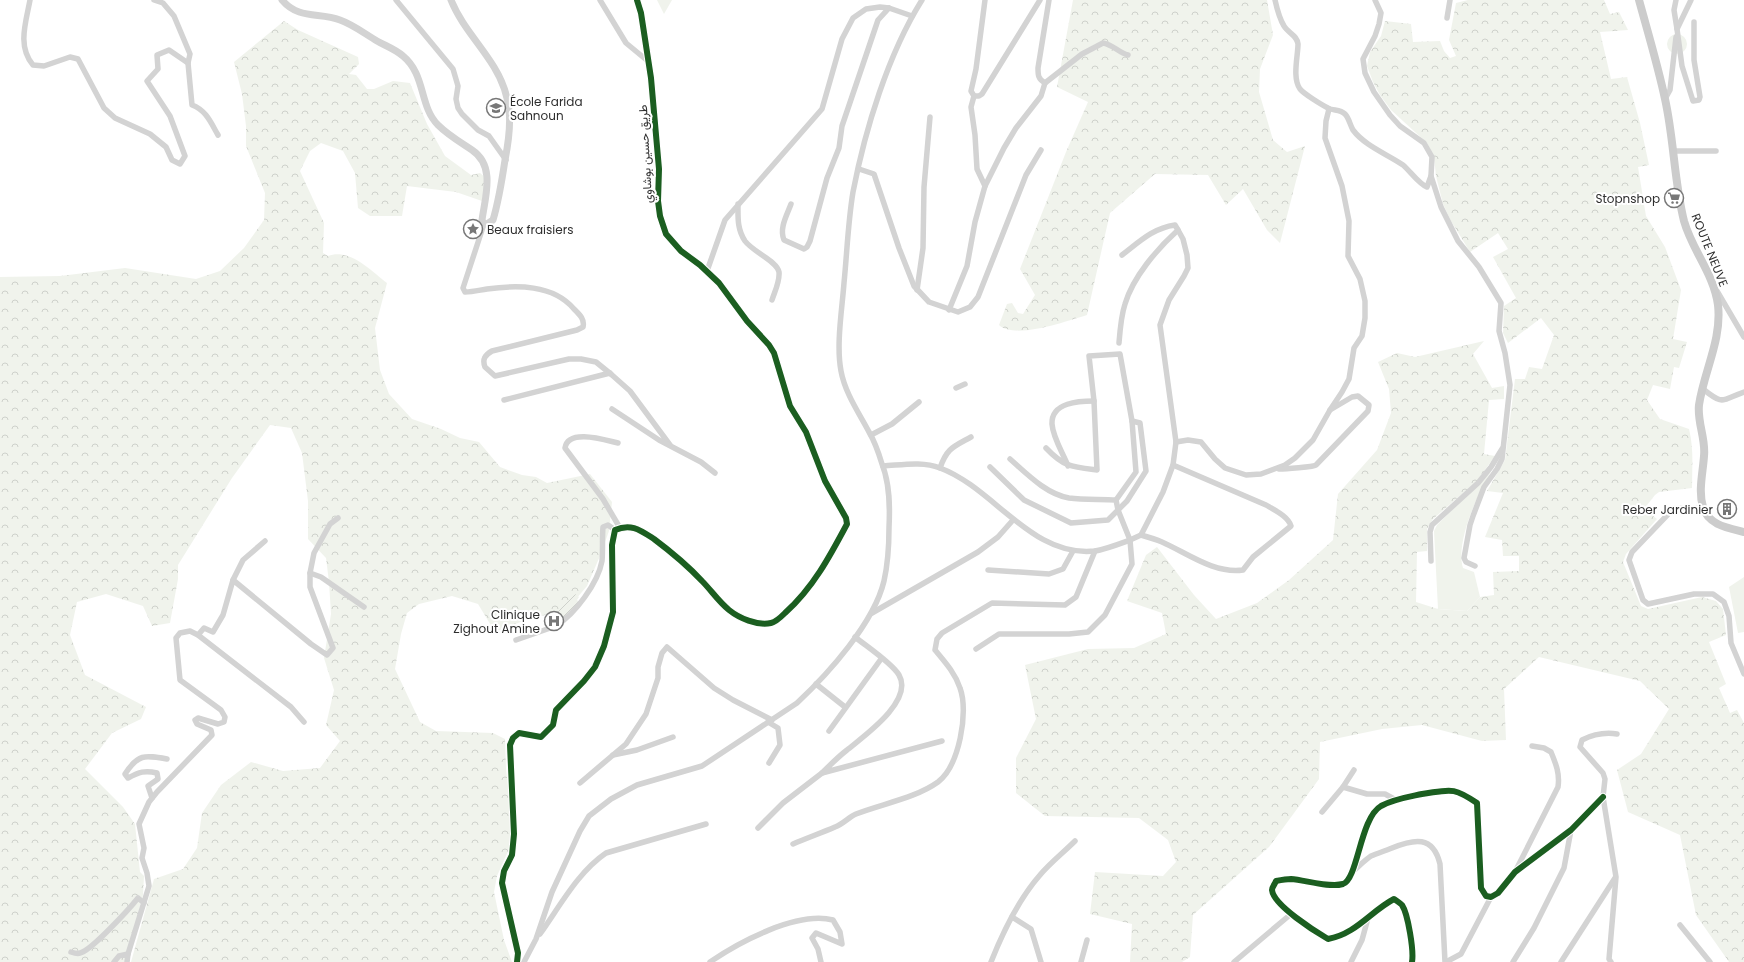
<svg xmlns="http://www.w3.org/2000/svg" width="1744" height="962" viewBox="0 0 1744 962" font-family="Poppins,Vazirmatn,sans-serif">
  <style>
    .green { fill: #f0f3ec }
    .forest { fill: url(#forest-crowns) }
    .garden { fill: url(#garden-furrows) }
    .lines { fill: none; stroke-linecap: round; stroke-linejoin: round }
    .minor { stroke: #d3d3d3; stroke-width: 5.5 }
    .tertiary { stroke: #d3d3d3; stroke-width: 7 }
    .secondary { stroke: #ccc; stroke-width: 8 }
    .cycleway-casing { stroke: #fff; stroke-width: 8 }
    .cycleway { stroke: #1b5e20; stroke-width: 6 }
    .labels { text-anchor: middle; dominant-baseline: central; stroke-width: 4; stroke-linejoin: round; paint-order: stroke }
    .poi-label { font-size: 12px; fill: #2e2e2e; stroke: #fff; text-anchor: end }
    .street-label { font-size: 12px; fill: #2e2e2e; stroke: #fff }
  </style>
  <defs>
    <pattern id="forest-crowns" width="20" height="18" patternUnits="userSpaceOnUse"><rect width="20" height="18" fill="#f0f3ec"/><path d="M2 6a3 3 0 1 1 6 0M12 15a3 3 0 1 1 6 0" fill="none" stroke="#ced1cb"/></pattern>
    <pattern id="garden-furrows" width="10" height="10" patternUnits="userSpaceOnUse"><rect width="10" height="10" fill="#f0f3ec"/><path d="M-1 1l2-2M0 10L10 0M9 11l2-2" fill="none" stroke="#ced1cb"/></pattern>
  </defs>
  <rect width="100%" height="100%" fill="#fff"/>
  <!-- green -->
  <g class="green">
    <polygon points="657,0 672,0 664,14"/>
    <circle cx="1677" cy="44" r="10"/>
    <path d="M1492 470C1478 493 1455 542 1463 568L1474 572 1480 597 1467 611 1438 609 1434 531 1437 525Z"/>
    <polygon points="1744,577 1744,632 1738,633 1729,587"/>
  </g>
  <!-- forest -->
  <g class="forest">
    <path d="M1073 0H1267L1273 35 1260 69 1259 92 1273 140 1287 152 1305 146 1280 243 1267 230 1243 189 1226 205 1208 175 1155 174 1110 213 1087 315C1067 321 1015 340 999 325L1007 304 1012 303 1018 313 1023 314 1035 295 1020 269 1066 152 1088 102 1057 87Z"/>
    <path d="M1468 0H1604L1610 14 1619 12 1628 30 1600 32 1611 79 1627 77 1640 123 1649 165 1638 167 1646 216 1665 247 1681 290 1673 339 1687 342 1679 368 1674 367 1670 389 1653 385 1647 400 1660 419 1689 429C1694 449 1692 468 1692 488L1659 492 1655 495 1644 509 1657 519 1626 554 1623 562 1641 606 1648 609 1702 597 1716 601 1723 609 1726 635 1709 642 1726 684 1719 688 1730 713 1737 710 1744 723V962H1729L1696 915 1680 835 1628 812 1617 770 1641 754 1669 709 1640 681 1539 657 1504 689 1506 740 1482 741 1422 725 1382 729 1320 742 1319 779 1269 847 1193 915 1190 957 1182 962H1130L1132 924 1090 914 1095 872 1163 876 1176 862 1168 840 1139 818 1045 816 1016 793V758L1036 719 1025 665 1088 649 1134 648 1166 634 1162 613 1127 601 1146 555 1157 547 1194 595 1216 619 1257 603 1289 580 1333 540 1338 494 1377 450 1391 413 1389 389 1378 362 1397 353 1415 357 1484 341 1473 354 1492 388 1504 386V399L1489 400 1484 454 1495 456 1477 481 1433 519 1427 529V551L1417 552 1416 602 1438 609 1467 611 1480 597 1494 595 1493 572 1519 571V556H1503L1502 540 1485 537 1503 493 1487 491 1505 460 1515 379H1525L1529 367 1542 369 1554 335 1541 318 1508 343 1503 333 1504 306 1516 298 1493 257 1508 249 1498 233 1470 252 1451 221 1443 204 1436 176 1434 157 1427 143 1391 110 1380 95 1373 82 1367 66 1370 52 1381 36 1385 21 1411 24 1413 42 1440 41 1444 51 1450 58 1456 56 1449 40 1456 3Z"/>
    <path d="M284 21 298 30 358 57 359 64 349 74 356 75 367 89H374L393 81 410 83 427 124 445 156 471 175 480 173 486 178 482 201 456 192 407 186 402 216H370L358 208 355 173 343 151 321 143 310 151 300 171 324 223 323 253 328 256C350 248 371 271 387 283L375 328 380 370 389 394 412 419 441 429 460 438 479 442 500 467 522 475 536 477 547 483 590 474 612 502 609 531 600 556 587 586 571 605 554 613 528 619 495 632 478 604 452 596 419 604 407 613 401 634 395 669 420 722 436 731 493 733 505 739 506 769 514 838 497 876 494 892 504 940 512 962H131L154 879 183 869 197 848 202 813 221 785 251 762 283 771 320 768 340 741 326 725 334 690 324 658 331 614 329 582 326 558 308 539V501L302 453 291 428 270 425 232 478 178 565V579L170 623 152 626 143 606 106 594 77 602 70 635 85 675 146 707 141 719 112 733 85 769 123 807 135 824 140 872 144 876 143 895 125 962H0V277L60 276 125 268 196 279 220 271 244 248 264 220 265 193 246 146V126L242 94 234 62Z"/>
  </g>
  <!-- garden -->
  <polygon class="garden" points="575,594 579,597 577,600 579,602 561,620 554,613"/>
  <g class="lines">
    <!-- minor -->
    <g class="minor">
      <path d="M30 0C26 22 17 46 33 65L44 66 70 57 78 59 104 108 115 118 150 134 166 147 172 160 180 164 185 156 170 116 147 81 158 69 157 55 169 50 188 63"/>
      <path d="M154 0 163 3 174 16 190 54 188 63 192 105C206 110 211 123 218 135"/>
      <polyline points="396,0 453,69 458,86 456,99 458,108 462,114 478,130 489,136 506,160"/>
      <polyline points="600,0 626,43 649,62"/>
      <polyline points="985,0 976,69 971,91 974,96 979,96 982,94 1040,0"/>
      <path d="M1049 0 1038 68C1038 75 1038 79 1045 83L1082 54 1103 43C1112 44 1119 53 1128 55"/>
      <path d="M1275 0C1277 9 1279 18 1284 26 1288 33 1297 35 1298 44 1298 56 1292 78 1300 89 1304 94 1322 105 1328 108 1333 111 1340 109 1345 114 1349 118 1350 125 1353 130 1365 146 1387 154 1403 165 1410 171 1420 185 1427 187L1431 176"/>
      <polyline points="1375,0 1381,13 1379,24 1375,36 1363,59 1365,73 1374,92 1390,115 1400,126 1424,143 1432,157 1431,176 1441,207 1458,241 1479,267 1501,303 1499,331 1505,353 1510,385 1502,459 1497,469 1484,487 1473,516 1470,525 1464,558 1466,562 1475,566"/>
      <polyline points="1676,0 1674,10 1677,29"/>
      <polyline points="1691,0 1677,29 1682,66 1693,101 1699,100 1700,97 1694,60 1694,22"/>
      <polyline points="1447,18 1450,0"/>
      <polyline points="974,96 971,107 975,135 977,169 985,186"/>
      <polyline points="1665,99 1670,90 1676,37"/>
      <polyline points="1673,151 1716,151"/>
      <polyline points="859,169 874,174 899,248 914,286 929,302 958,312 970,307 978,297 1026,175 1041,150"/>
      <path d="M738 204C738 217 737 229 745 241 753 252 777 261 779 272 780 281 775 291 772 300"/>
      <path d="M791 204C787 215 779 228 784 240L804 249 807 247 810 241 827 178 839 148 842 126 878 20 889 8"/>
      <path d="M484 224 463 288 465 292C473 292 480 290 487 289 516 285 553 284 574 309 579 314 585 319 583 327L577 330 492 351C485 355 482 359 485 367L495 376 569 359H581L596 362 612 375 630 391 670 445"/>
      <polyline points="707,271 725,220 822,109 842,39 853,18 866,9 880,7 889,8 912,16"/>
      <polyline points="917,290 923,248 924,187 930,117"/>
      <polyline points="1717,291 1744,337"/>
      <polyline points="949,310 967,266 975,222 985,186 1004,148 1016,128 1041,96 1045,83"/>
      <path d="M1119 343C1120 330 1121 316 1125 304 1133 277 1157 249 1178 230L1175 225C1153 228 1139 242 1122 255"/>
      <polyline points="956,388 965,384"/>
      <path d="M1703 389C1724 406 1721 400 1744 392"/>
      <polyline points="504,400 610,373"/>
      <polyline points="612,409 659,440 701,462 715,473"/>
      <polyline points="871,435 892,424 919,402"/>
      <polyline points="1176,442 1188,440 1201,442 1215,459 1225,468 1246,475 1261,474 1285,465 1295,458 1313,440 1330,410 1342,392 1349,379 1354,348 1362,336 1365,318 1365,301 1360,279 1348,256 1349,221 1342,186 1325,138 1326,121 1329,109"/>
      <path d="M618 443C605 440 568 428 565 448L603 499 620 528"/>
      <path d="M1046 448C1064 467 1072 467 1097 470L1094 401 1089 356 1120 354 1132 421 1136 472 1116 500"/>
      <path d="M883 466C902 465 922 461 940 468 994 488 1032 558 1095 551 1106 549 1119 544 1130 540L1118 510 1116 500C1101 499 1084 500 1069 498 1046 494 1027 474 1010 459"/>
      <path d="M1068 466C1063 453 1053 438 1052 424 1051 402 1080 401 1094 401"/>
      <polyline points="990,467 1024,500 1071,523 1108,520 1127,501 1146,471 1140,423 1132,421"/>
      <path d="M940 468C947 448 953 447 971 437"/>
      <path d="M1279 469C1284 469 1314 467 1316 465L1368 411 1369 405 1358 396 1352 397 1330 410"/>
      <polyline points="1703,508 1674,508 1632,552 1629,560 1643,600 1648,604 1694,594 1713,594 1724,602 1729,616 1731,643 1744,674"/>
      <path d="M1141 535C1148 537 1155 539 1162 542 1187 553 1214 574 1243 570L1253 557 1291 526C1288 516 1274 510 1266 505L1173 465"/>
      <polyline points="1431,561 1430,532 1432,525 1478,483 1491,467 1502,449"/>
      <polyline points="988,570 1049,574 1063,569 1073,551"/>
      <polyline points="310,573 321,577 364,607"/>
      <polyline points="233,580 243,560 265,541"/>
      <polyline points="872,613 978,552 998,537 1013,520"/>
      <polyline points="198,635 204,628 213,632 223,615 233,580 311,644 327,655 333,648 310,587 310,573 314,553 330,524 338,518"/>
      <path d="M855 637C866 646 892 663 899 675 914 701 864 736 847 750 838 757 830 765 822 773L942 741"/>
      <path d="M516 640 556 626C575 614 598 583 602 561 603 550 602 538 603 527L608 525 615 530"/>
      <polyline points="976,649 999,634 1069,634 1088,632 1105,615 1132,564 1130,540 1141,535 1163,492 1173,465 1176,442 1160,325 1169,300 1184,276 1188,268 1187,255 1183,239 1178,230"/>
      <polyline points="816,684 845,707"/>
      <polyline points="768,722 778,728 780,745 769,763"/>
      <polyline points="829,731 881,659"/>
      <polyline points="613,755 637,750 673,737"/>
      <polyline points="580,783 626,744 646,714 658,678 658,667 662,653 667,647 714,688 733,700 772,720"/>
      <polyline points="1343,787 1354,770"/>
      <path d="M152 798 148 786 158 779 157 773C145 770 139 772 128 778L125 774C138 754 144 755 167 759"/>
      <polyline points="1322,812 1343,787 1367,794 1385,794 1396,800"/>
      <polyline points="758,828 783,803 822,773"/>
      <path d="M793 844C807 838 821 833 835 827 843 824 849 817 856 814 881 804 916 798 938 782 959 766 969 712 960 688 955 673 945 662 935 650L937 639 942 633 992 603 1065 605 1076 597 1095 551"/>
      <path d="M1516 870 1558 787C1560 774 1556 764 1551 752L1544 748 1532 746"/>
      <path d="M1352 872C1358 867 1365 860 1371 856 1378 853 1385 851 1392 848 1414 839 1433 835 1440 864L1445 962"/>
      <polyline points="1012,917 1031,929 1041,962"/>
      <polyline points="1680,925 1710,962"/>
      <path d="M540 934C560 906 578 872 606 853L706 824"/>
      <path d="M71 952C74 953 78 954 80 953 91 951 130 908 138 898L144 903"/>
      <polyline points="114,962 119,956 128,954"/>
      <polyline points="127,962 128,954 149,886 147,873 142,858 144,848 139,824 149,802 157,792 212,735 211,730 197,724 195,720 198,718 218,724 224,722 225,717 221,710 180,680 176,638 180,633 190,631 198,635 291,707 304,722"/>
      <path d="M524 962 536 939 552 892 580 831 589 816 611 799 637 785 702 766 797 703C828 674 874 623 884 581 888 563 889 546 889 528 890 507 890 484 882 464 879 454 875 442 869 432 859 413 845 393 841 371 836 345 842 310 844 283 847 253 848 222 853 192 865 130 888 54 922 0"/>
      <path d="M710 962C739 942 797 911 833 920L840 932 842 944 816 933 812 938 818 949 821 962"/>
      <path d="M991 962C1003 932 1018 900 1040 875 1050 863 1064 852 1075 841"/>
      <polyline points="1081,962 1087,940"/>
      <polyline points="1234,962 1291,914"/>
      <polyline points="1351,962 1362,940 1368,918"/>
      <path d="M1412 962C1414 951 1408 914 1402 905 1400 903 1397 901 1394 899 1371 911 1356 934 1328 939 1316 932 1273 905 1272 890 1272 887 1275 884 1276 881 1281 880 1286 879 1291 879 1305 880 1329 888 1343 884 1358 879 1360 818 1381 806 1394 799 1408 797 1422 794 1450 790 1452 786 1477 803L1481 888 1486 896 1491 897 1498 893 1515 872 1571 830 1603 797"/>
      <polyline points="1446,962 1461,954 1491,897"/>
      <polyline points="1513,962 1534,928 1564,868 1571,830"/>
      <polyline points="1561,962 1615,878"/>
      <path d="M1611 962 1609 959 1616 877 1603 797 1605 779 1603 773 1580 747 1582 740C1594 734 1604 732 1617 734"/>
    </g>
    <!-- tertiary -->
    <g class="tertiary">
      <path d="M282 0C299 20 319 12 340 20 354 25 365 34 377 41 386 46 395 49 403 56 426 75 419 106 438 125 448 135 460 142 472 150 496 166 485 197 482 220L484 224H487L493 220C499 200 502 180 505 160 512 125 513 98 494 67 480 44 461 25 451 0"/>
      <path d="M517 962 518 953 502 883 504 871 512 855 514 834 510 745 513 738 519 733 541 737 553 725 556 710 584 681 595 667 604 646 613 612 612 545 615 530C631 523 640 530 654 539 670 551 688 566 702 581 711 590 718 601 729 610 739 618 757 626 771 623 776 622 781 617 785 613 813 588 830 556 847 524L846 518 825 481 806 432 790 406 774 353 769 345 747 321 719 283 700 265 681 251 666 234 660 216 658 201 659 169 651 78 641 13 637 0"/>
    </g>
    <!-- secondary -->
    <path class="secondary" d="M1639 0C1648 33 1658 66 1665 99 1674 139 1674 181 1684 221 1692 250 1714 274 1718 305 1722 340 1704 371 1699 405 1697 422 1706 439 1704 456 1703 472 1698 491 1703 507 1708 525 1728 528 1744 532"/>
    <!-- cycleway casing -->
    <g class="cycleway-casing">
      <g id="cycleway">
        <path d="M517 962 518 953 502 883 504 871 512 855 514 834 510 745 513 738 519 733 541 737 553 725 556 710 584 681 595 667 604 646 613 612 612 545 615 530C631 523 640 530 654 539 670 551 688 566 702 581 711 590 718 601 729 610 739 618 757 626 771 623 776 622 781 617 785 613 813 588 830 556 847 524L846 518 825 481 806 432 790 406 774 353 769 345 747 321 719 283 700 265 681 251 666 234 660 216 658 201 659 169 651 78 641 13 637 0"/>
        <path d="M1412 962C1414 951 1408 914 1402 905 1400 903 1397 901 1394 899 1371 911 1356 934 1328 939 1316 932 1273 905 1272 890 1272 887 1275 884 1276 881 1281 880 1286 879 1291 879 1305 880 1329 888 1343 884 1358 879 1360 818 1381 806 1394 799 1408 797 1422 794 1450 790 1452 786 1477 803L1481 888 1486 896 1491 897 1498 893 1515 872 1571 830 1603 797"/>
      </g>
    </g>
    <!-- cycleway -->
    <use href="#cycleway" class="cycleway"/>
  </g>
  <!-- icons -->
  <defs>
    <g id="school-ring" transform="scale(1)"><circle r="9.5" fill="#fff" stroke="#777" stroke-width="1.5"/><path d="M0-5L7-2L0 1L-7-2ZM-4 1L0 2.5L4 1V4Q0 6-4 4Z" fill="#777"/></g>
    <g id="supermarket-ring" transform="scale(1)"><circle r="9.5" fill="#fff" stroke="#777" stroke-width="1.5"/><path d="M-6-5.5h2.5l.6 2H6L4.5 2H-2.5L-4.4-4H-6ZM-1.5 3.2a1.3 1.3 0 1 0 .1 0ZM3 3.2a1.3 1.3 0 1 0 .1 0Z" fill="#777"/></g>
    <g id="sight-ring" transform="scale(1)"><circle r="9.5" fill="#fff" stroke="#777" stroke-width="1.5"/><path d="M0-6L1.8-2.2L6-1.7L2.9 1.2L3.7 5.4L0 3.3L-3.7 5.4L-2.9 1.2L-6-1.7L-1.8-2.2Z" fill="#777"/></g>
    <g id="building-ring" transform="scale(1)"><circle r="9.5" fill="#fff" stroke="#777" stroke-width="1.5"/><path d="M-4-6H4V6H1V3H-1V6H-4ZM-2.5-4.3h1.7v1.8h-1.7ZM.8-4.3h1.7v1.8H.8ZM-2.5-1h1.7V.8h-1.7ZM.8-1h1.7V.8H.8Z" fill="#777"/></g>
    <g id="hospital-ring" transform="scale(1)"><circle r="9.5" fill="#fff" stroke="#777" stroke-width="1.5"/><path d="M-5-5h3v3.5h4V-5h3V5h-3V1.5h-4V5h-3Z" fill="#777"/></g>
  </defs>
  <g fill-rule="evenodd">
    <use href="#school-ring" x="496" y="108"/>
    <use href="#supermarket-ring" x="1674" y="198"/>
    <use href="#sight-ring" x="473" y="229"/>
    <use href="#building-ring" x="1727" y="509"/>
    <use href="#hospital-ring" x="554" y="621"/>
  </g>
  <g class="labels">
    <!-- poi labels -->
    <g class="poi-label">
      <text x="510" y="101" text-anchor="start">École Farida<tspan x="510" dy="14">Sahnoun</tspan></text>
      <text x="1660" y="198">Stopnshop</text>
      <text x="487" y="229" text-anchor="start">Beaux fraisiers</text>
      <text x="1713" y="509">Reber Jardinier</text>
      <text x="540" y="614">Clinique<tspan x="540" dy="14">Zighout Amine</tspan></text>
    </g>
    <!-- street labels -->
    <g class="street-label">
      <text transform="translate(645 154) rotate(-93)">طريق حسين بوشاوي</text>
      <text transform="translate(1710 250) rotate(68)">ROUTE NEUVE</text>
    </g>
  </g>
</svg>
